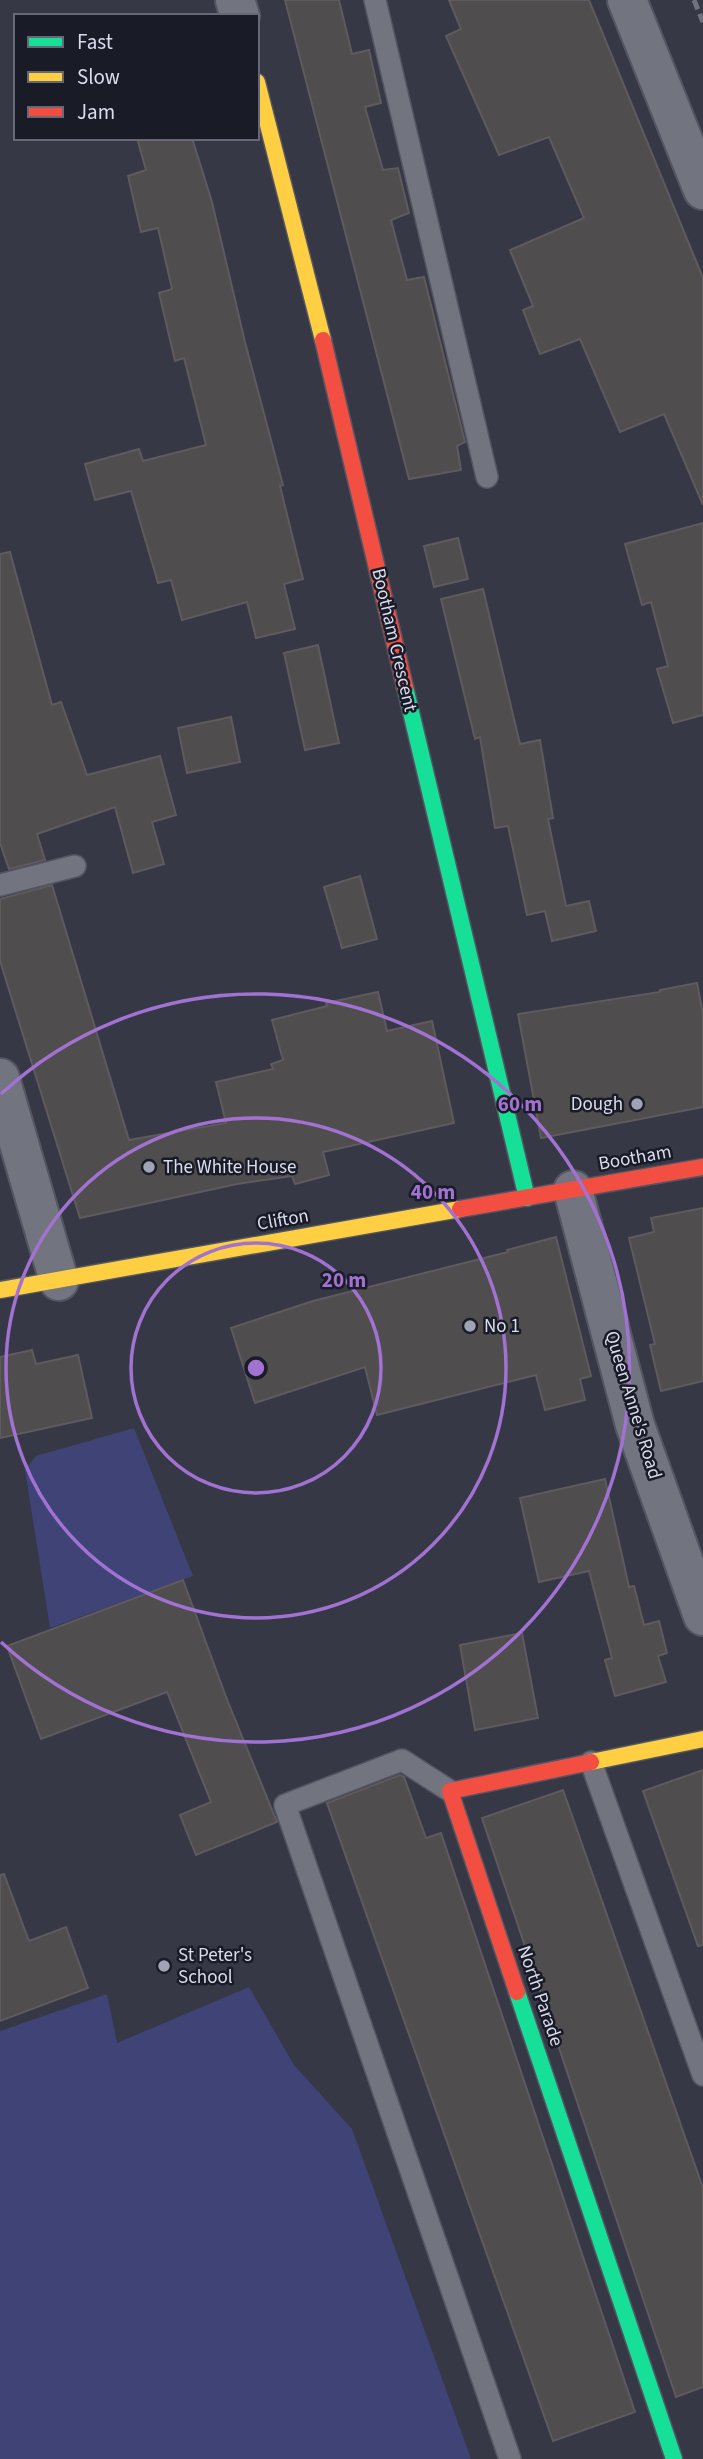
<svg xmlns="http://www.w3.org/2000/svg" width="703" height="2459" viewBox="0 0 703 2459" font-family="'Source Sans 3',sans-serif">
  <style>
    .green { fill: #3f4376 }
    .building { fill: #504d4f; stroke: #5e5a5d; stroke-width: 2 }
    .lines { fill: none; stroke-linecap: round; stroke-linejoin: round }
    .lane-casing { stroke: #545562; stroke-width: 24 }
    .street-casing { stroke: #545562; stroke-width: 42 }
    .fast-casing { stroke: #545562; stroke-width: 19 }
    .slow-casing { stroke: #545562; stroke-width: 19 }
    .jam-casing { stroke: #545562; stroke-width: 19 }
    .lane { stroke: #72747f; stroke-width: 21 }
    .street { stroke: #72747f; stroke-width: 38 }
    .fast { stroke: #16e098; stroke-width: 16 }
    .slow { stroke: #ffcf43; stroke-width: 16 }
    .jam { stroke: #f24e42; stroke-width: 16 }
    .rail { stroke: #71727d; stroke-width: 5; stroke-dasharray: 10 5; stroke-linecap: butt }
    .ring { fill: none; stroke: #a172d1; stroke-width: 3.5 }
    .poi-dot { fill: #a0a3b3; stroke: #191b27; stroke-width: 2.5 }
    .labels { text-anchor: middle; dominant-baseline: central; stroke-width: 5; stroke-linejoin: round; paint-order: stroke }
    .street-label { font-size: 19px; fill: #d9dced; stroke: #191b27 }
    .poi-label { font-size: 19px; fill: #d9dced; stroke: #191b27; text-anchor: start }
    .centre { fill: #a172d1; stroke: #191b27; stroke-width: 3.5 }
    .ring-label { font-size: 21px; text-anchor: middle; font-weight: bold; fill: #a172d1; stroke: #191b27; stroke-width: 5; stroke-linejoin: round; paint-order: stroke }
  </style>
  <rect width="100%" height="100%" fill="#363846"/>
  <!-- green -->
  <g class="green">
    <polygon points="134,1428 193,1576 50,1628 25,1470 36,1456"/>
    <polygon points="249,1987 294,2065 352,2129 471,2459 0,2459 0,2031 107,1994 117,2043"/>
  </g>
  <!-- building -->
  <g class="building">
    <polygon points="285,0 339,0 352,54 369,50 381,103 365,107 383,170 398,168 409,213 391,220 407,280 424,277 465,442 457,446 461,470 409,479"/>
    <polygon points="449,0 589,0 703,278 703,505 664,414 620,432 580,339 540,354 523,310 533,306 510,250 584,218 549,137 499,155 446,36 461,29"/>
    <polygon points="137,138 192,138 212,202 245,342 283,485 280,486 303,579 284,584 295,629 256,638 247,602 182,620 171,580 158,583 131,491 95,500 85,464 139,449 143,461 206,445 184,358 175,361 159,293 172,289 158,228 141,232 128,176 146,170"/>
    <polygon points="703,523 703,715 673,723 657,669 668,666 651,602 642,605 625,544"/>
    <polygon points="458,538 468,579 434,587 424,546"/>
    <polygon points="10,552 52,705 61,702 87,775 160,756 176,815 152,822 164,864 133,873 115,807 37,834 45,860 9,869 0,843 0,554"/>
    <polygon points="483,589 520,744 540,740 553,818 548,819 566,906 589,901 596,931 552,941 545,911 527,915 508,826 495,828 480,737 475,739 441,599"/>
    <polygon points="318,645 339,743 305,750 284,653"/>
    <polygon points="231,717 240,762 187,773 178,728"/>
    <polygon points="360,876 377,939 342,948 324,887"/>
    <polygon points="52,885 129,1140 226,1123 216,1082 273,1069 271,1064 283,1060 272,1020 327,1006 326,1003 378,992 387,1031 432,1021 454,1123 323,1152 329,1175 295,1184 292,1176 237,1184 80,1218 0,961 0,899"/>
    <polygon points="697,983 703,1014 703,1107 541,1138 518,1014 660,992 660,990"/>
    <polygon points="703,1208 703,1381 661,1391 650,1345 655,1344 629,1238 654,1232 651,1218"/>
    <polygon points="556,1237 591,1376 580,1379 585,1400 545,1410 536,1375 377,1415 365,1367 255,1403 231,1328 313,1301 508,1252 507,1250"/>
    <polygon points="32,1350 36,1364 78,1355 92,1418 0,1438 0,1357"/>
    <polygon points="605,1479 629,1587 634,1586 644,1625 659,1621 667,1653 658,1656 666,1682 615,1696 605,1660 612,1658 589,1571 539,1582 520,1498"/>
    <polygon points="183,1580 228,1702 277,1822 196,1855 180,1815 211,1802 167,1692 41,1739 7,1646"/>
    <polygon points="522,1633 538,1718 475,1730 460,1645"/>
    <polygon points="703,1770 703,1945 698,1946 643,1791"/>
    <polygon points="400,1775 404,1777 426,1838 441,1833 635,2412 553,2441 327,1803"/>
    <polygon points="563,1790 703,2188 703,2387 676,2397 482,1818"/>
    <polygon points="4,1874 29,1941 66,1927 88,1988 0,2021 0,1875"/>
  </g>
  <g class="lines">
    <!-- lane casing -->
    <g class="lane-casing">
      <g id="lane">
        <polyline points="375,0 487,477"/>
        <polyline points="0,885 75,866"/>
        <polyline points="591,1762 703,2075"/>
        <polyline points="450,1791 402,1760 285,1805 510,2459"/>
      </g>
    </g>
    <!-- street casing -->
    <g class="street-casing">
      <g id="street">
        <polyline points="235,0 240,16"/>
        <polyline points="627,0 703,190"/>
        <polyline points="0,1078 59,1281"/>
        <polyline points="573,1190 635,1425 703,1616"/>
      </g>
    </g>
    <!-- fast casing -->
    <g class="fast-casing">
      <g id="fast">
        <polyline points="405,687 527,1198"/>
        <polyline points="517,1992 674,2459"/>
      </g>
    </g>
    <!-- slow casing -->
    <g class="slow-casing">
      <g id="slow">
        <polyline points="257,82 323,340"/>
        <polyline points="0,1290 460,1209"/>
        <polyline points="591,1762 703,1739"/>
      </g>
    </g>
    <!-- jam casing -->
    <g class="jam-casing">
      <g id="jam">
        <polyline points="323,340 405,687"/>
        <polyline points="460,1209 703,1167"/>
        <polyline points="517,1992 450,1791 591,1762"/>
      </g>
    </g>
    <!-- lane -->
    <use href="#lane" class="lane"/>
    <!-- street -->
    <use href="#street" class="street"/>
    <!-- fast -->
    <use href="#fast" class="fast"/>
    <!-- slow -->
    <use href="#slow" class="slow"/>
    <!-- jam -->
    <use href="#jam" class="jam"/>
    <!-- rail -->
    <polyline class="rail" points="694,0 703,22"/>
  </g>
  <!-- distance rings -->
  <g class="ring">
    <circle cx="256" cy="1368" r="125"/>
    <circle cx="256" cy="1368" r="250"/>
    <path d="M1 1094A374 374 0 1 1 1 1642"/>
  </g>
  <!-- markers -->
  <g class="poi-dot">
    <circle cx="637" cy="1104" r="7"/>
    <circle cx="149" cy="1167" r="7"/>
    <circle cx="470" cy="1326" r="7"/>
    <circle cx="164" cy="1966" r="7"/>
  </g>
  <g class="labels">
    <!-- street labels -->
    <g class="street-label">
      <text transform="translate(394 640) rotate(77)">Bootham Crescent</text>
      <text transform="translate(635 1158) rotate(-10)">Bootham</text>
      <text transform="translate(283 1220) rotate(-10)">Clifton</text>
      <text transform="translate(633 1405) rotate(73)">Queen Anne's Road</text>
      <text transform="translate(540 1996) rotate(71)">North Parade</text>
    </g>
    <!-- poi labels -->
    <g class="poi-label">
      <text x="623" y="1104" text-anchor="end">Dough</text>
      <text x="163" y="1167">The White House</text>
      <text x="484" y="1326">No 1</text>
      <text x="178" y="1955">St Peter's<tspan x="178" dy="22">School</tspan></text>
    </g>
  </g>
  <circle cx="256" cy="1368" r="10" class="centre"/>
  <g class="ring-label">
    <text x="520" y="1111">60 m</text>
    <text x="433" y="1199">40 m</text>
    <text x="344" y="1287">20 m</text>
  </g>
  <!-- legend -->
  <rect x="14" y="14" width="245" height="126" fill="#191b27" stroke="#666876" stroke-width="2"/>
  <rect x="28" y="37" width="35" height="10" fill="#16e098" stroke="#666876" stroke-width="2"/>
  <text x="77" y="49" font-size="21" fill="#d9dced">Fast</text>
  <rect x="28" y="72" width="35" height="10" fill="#ffcf43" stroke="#666876" stroke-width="2"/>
  <text x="77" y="84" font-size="21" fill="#d9dced">Slow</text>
  <rect x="28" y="107" width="35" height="10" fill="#f24e42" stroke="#666876" stroke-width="2"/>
  <text x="77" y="119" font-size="21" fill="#d9dced">Jam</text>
</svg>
